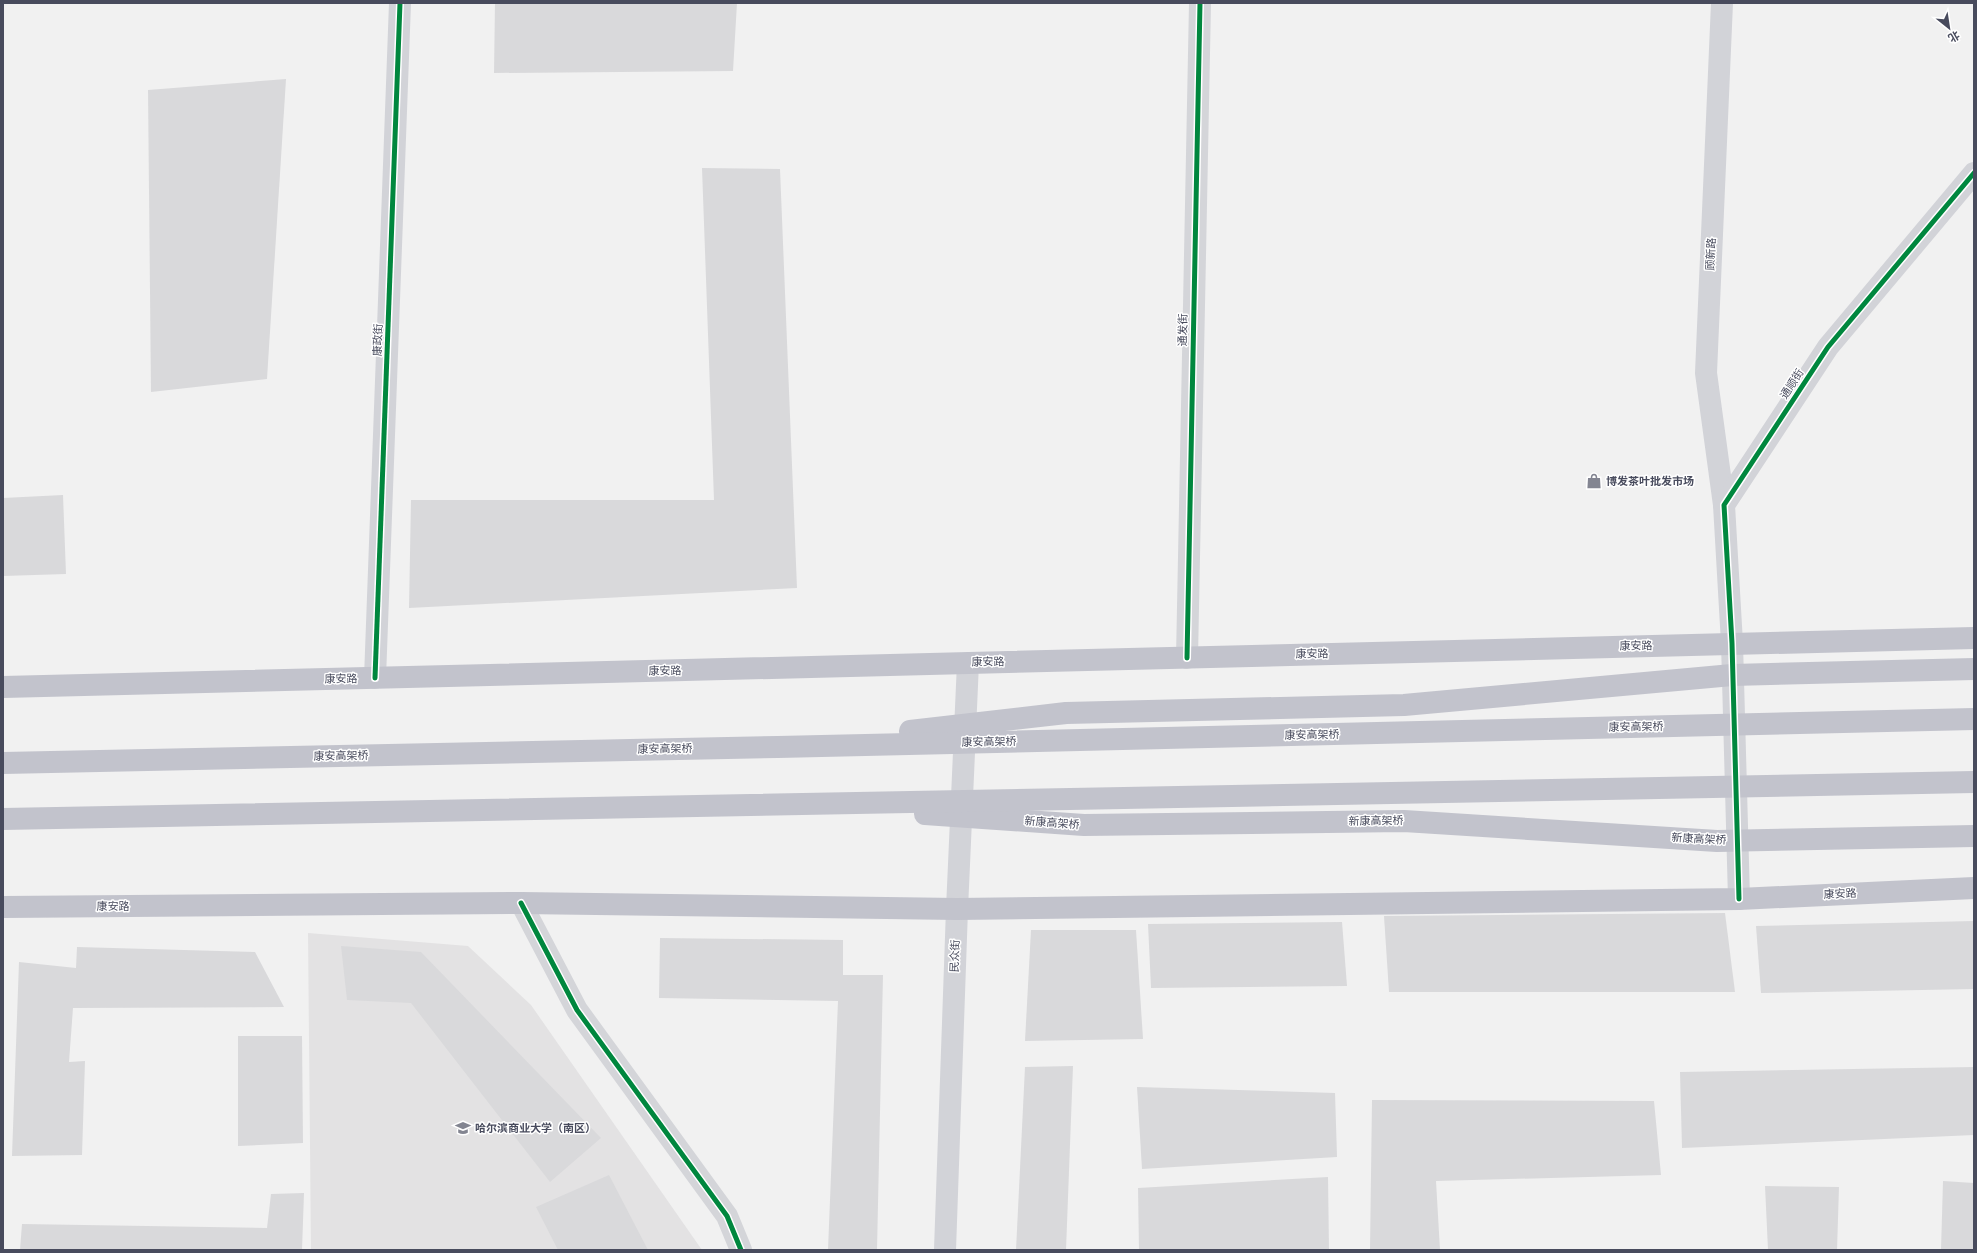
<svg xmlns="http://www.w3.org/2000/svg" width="1977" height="1253" viewBox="0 0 1977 1253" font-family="'Varela Round','Noto Sans SC',sans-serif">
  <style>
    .education { fill: #e3e2e3 }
    .building { fill: #d9d9db }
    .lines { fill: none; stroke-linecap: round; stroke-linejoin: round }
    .street { stroke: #d4d5d9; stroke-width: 22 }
    .secondary { stroke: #d2d3d8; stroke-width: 22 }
    .highway { stroke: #c2c3cc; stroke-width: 22 }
    .cycleway-casing { stroke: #fff; stroke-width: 8 }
    .cycleway { stroke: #00873e; stroke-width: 5 }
    .labels { text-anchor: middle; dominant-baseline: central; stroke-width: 3; stroke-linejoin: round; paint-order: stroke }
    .street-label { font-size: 11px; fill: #484b5d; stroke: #fff }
    .poi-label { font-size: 11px; font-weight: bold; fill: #484b5d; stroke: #fff; text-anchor: start }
  </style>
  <rect width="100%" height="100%" fill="#f1f1f1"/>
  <!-- education -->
  <polygon class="education" points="308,933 468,946 531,1005 702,1250 311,1250"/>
  <!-- building -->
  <g class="building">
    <polygon points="495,3 737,3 733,71 494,73"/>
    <polygon points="286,79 267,379 151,392 148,90"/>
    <polygon points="702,168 780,169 797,588 409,608 411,500 714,500"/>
    <polygon points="63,495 66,574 3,576 3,498"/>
    <polygon points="1725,913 1735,992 1389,992 1384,916"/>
    <polygon points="1974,921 1974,989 1761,993 1756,926"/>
    <polygon points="1342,922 1347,986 1151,988 1148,924"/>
    <polygon points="1031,930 1136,930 1143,1039 1025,1041"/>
    <polygon points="660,938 843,940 843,975 883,975 877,1250 828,1250 838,1001 659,998"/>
    <polygon points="341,946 421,952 601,1138 550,1182 411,1003 347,1000"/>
    <polygon points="77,947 255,952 284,1007 73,1008 69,1062 85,1061 82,1155 12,1156 19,962 76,968"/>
    <polygon points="238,1036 302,1036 303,1143 238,1146"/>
    <polygon points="1073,1066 1066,1250 1016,1250 1025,1067"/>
    <polygon points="1974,1067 1974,1135 1682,1148 1680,1072"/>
    <polygon points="1137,1087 1335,1093 1337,1157 1142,1169"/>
    <polygon points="1372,1100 1654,1101 1661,1175 1436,1181 1440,1250 1370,1250"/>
    <polygon points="609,1175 648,1250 558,1250 536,1207"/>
    <polygon points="1328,1177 1329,1250 1139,1250 1138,1188"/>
    <polygon points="1943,1181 1974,1183 1974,1250 1941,1250"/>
    <polygon points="1765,1186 1839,1187 1837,1250 1768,1250"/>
    <polygon points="304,1193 302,1250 20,1250 22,1224 267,1228 271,1194"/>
  </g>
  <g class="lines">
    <!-- street -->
    <g class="street">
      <polyline points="1187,658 1200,3"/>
      <polyline points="521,903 577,1010 727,1216 741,1250"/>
    </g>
    <!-- secondary -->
    <g class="secondary">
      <polyline points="1722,3 1706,373 1724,505"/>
      <polyline points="375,678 400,3"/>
      <polyline points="1739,899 1732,643 1724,505 1828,347 1974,173"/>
      <polyline points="945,1250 957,909 968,663"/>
    </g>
    <!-- highway -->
    <g class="highway">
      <polyline points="3,687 1974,638"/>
      <polyline points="910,731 1066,713 1404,705 1732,675 1974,669"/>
      <polyline points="3,763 778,747 1974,719"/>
      <polyline points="925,814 1084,825 1404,821 1717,841 1974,836"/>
      <polyline points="3,819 1974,782"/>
      <polyline points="3,907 521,903 957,909 1739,899 1974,888"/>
    </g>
    <!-- cycleway casing -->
    <g class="cycleway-casing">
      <g id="cycleway">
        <polyline points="1187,658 1200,3"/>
        <polyline points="375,678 400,3"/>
        <polyline points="1739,899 1732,643 1724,505 1828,347 1974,173"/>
        <polyline points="521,903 577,1010 727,1216 741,1250"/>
      </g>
    </g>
    <!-- cycleway -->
    <use href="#cycleway" class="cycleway"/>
  </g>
  <!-- icons -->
  <defs>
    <g id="shop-bare" transform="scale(1.2)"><path d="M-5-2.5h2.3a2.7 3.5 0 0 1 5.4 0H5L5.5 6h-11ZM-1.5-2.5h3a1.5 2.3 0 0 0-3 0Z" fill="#838591" stroke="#fff" stroke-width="2.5" paint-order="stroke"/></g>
    <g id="university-bare" transform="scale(1.2)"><path d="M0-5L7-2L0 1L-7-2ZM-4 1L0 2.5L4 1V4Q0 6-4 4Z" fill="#838591" stroke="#fff" stroke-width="2.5" paint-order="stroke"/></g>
  </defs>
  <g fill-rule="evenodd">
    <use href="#shop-bare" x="1594" y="481"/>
    <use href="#university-bare" x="463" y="1128"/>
  </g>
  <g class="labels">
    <!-- street labels -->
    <g class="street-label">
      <text transform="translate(1711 254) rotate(-87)">顾新路</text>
      <text transform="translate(1183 330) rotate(-89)">通发街</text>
      <text transform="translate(378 340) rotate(-88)">康政街</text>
      <text transform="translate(1792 384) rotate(-57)">通顺街</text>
      <text transform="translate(1636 646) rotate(-1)">康安路</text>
      <text transform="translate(1312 654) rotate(-1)">康安路</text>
      <text transform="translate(988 662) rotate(-1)">康安路</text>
      <text transform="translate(665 671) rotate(-1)">康安路</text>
      <text transform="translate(341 679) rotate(-1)">康安路</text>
      <text transform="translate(1636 727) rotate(-1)">康安高架桥</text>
      <text transform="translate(1312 735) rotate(-1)">康安高架桥</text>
      <text transform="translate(989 742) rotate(-1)">康安高架桥</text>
      <text transform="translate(665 749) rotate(-1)">康安高架桥</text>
      <text transform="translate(341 756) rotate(-1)">康安高架桥</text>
      <text transform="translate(1376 821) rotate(-1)">新康高架桥</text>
      <text transform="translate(1052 823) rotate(4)">新康高架桥</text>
      <text transform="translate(1699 839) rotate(3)">新康高架桥</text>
      <text transform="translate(1840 894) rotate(-3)">康安路</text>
      <text x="113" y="906">康安路</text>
      <text transform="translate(955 956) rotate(-88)">民众街</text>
    </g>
    <!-- poi labels -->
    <g class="poi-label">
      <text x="1606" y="481">博发茶叶批发市场</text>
      <text x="475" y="1128">哈尔滨商业大学（南区）</text>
    </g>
  </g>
  <!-- border -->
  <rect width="1977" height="1253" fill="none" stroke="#484b5d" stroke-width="8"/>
  <!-- north arrow -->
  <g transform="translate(1949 28) rotate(150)" stroke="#ffffff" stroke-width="3" paint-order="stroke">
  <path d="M0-3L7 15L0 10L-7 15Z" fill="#484b5d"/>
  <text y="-6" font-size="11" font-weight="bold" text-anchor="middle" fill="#484b5d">北</text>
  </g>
</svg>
